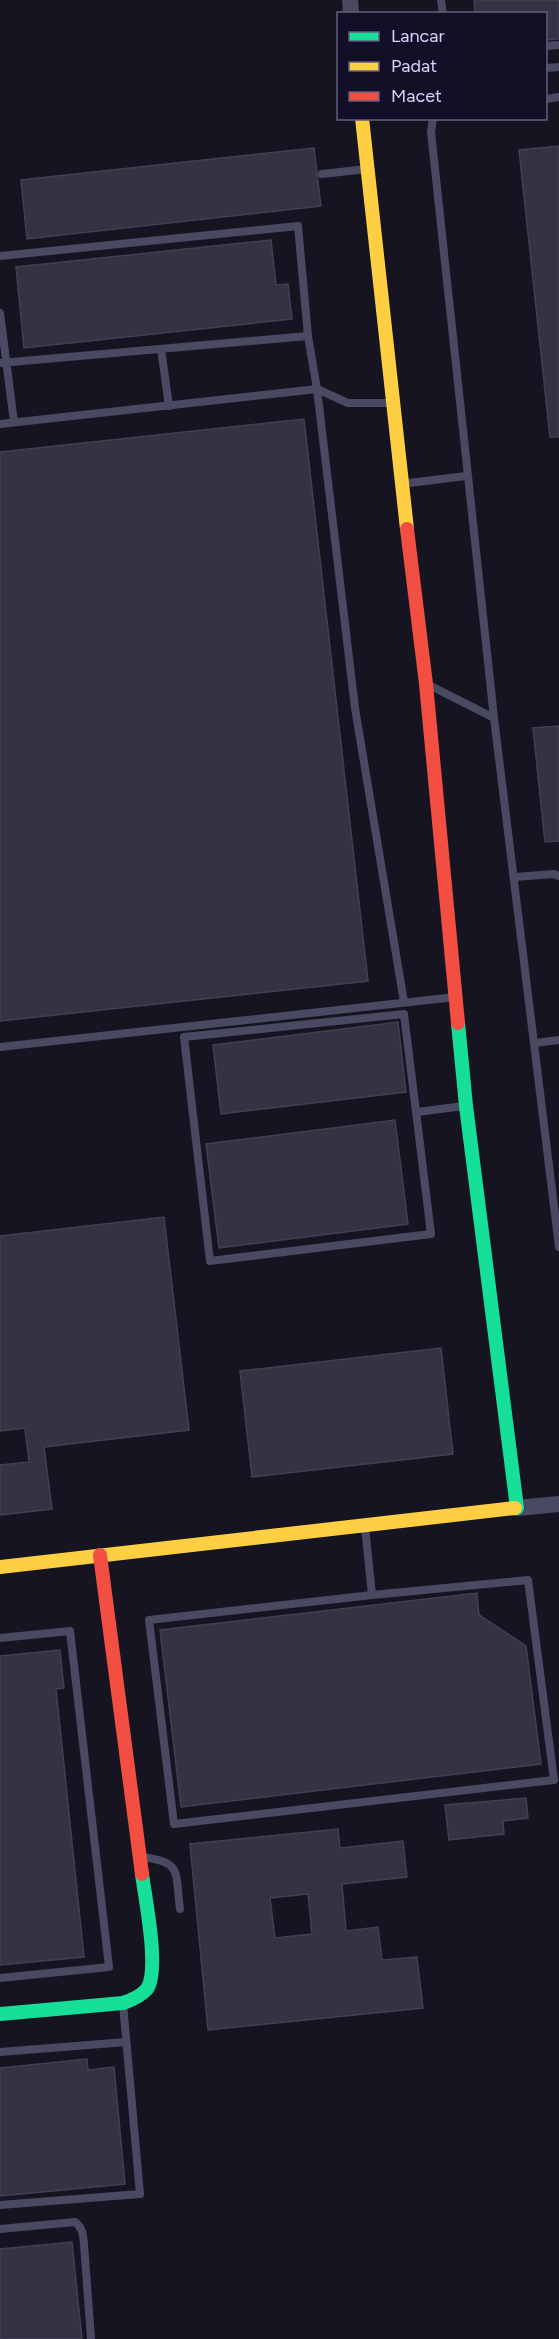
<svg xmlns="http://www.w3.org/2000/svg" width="559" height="2339" viewBox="0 0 559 2339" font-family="Figtree,sans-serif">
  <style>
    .building { fill: #343243; stroke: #433f54; stroke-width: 1.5; fill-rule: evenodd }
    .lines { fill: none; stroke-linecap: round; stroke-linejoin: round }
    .lane { stroke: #4a4962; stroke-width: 8 }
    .street { stroke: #4a4962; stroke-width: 16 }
    .fast { stroke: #16e098; stroke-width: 14 }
    .slow { stroke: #ffcf43; stroke-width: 14 }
    .jam { stroke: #f24e42; stroke-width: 14 }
  </style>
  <rect width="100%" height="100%" fill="#161421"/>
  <!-- building -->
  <g class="building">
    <polygon points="474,0 559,0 559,39 546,40 546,14 475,14"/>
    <polygon points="559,146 559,437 550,437 519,150"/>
    <polygon points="314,148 321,206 27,239 21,180"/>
    <polygon points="271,240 276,285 288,284 292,319 24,348 16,267"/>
    <polygon points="304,419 368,981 0,1021 0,452"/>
    <polygon points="559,726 559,841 545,842 533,728"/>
    <polygon points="398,1022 406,1092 221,1114 213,1045"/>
    <polygon points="395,1120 408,1224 219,1248 206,1144"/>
    <polygon points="164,1217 189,1430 44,1447 52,1509 0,1515 0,1465 29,1462 25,1428 0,1431 0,1236"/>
    <polygon points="441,1348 453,1454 252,1477 240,1371"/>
    <polygon points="477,1593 479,1615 526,1646 541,1764 181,1807 160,1630"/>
    <polygon points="60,1650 64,1688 56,1689 84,1957 0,1965 0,1656"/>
    <polygon points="526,1798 528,1818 503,1821 504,1834 449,1840 445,1805"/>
    <path d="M338 1829 340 1848 403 1841 407 1877 342 1884 346 1931 378 1927 382 1960 417 1957 423 2008 208 2030 190 1844ZM308 1894 312 1934 275 1938 270 1898Z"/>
    <polygon points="87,2059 88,2070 114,2067 125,2184 0,2196 0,2068"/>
    <polygon points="72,2242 82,2339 0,2339 0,2249"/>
  </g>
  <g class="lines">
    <!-- lane -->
    <g class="lane">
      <polyline points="441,0 443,14"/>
      <polyline points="546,46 559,45"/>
      <polyline points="546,68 559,67"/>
      <polyline points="546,99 559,97"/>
      <polyline points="433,118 431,132 494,718 559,1247"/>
      <polyline points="322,174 367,169"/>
      <polyline points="0,256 298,226 308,336 317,389 355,708 404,1002"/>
      <polyline points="0,313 14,422"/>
      <polyline points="161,349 169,406"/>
      <polyline points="0,363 308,336"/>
      <polyline points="0,424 317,389 348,403 390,403"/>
      <polyline points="401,484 466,476"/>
      <polyline points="429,685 494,718"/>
      <polyline points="515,877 554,874 559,876"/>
      <polygon points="404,1014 431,1234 210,1261 184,1037"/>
      <polyline points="535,1043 559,1040"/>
      <polyline points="0,1047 456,997"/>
      <polyline points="417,1112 464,1106"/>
      <polyline points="365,1527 372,1595 149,1620 174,1824 554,1780 528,1580 372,1595"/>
      <polyline points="0,1638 70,1631 109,1967 0,1978"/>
      <path d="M140 1857C183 1861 175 1872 180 1909"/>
      <polyline points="0,2052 126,2042"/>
      <polyline points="0,2205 140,2194 123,2004"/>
      <path d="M0 2229 75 2222C83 2228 83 2235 84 2244L91 2339"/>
    </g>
    <!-- street -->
    <g class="street">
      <polyline points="350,0 351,14"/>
      <polyline points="517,1508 559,1504"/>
    </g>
    <!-- fast -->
    <g class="fast">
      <polyline points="458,1023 466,1106 517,1508 515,1508"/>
      <path d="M0 2014 123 2003C132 2000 141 1996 147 1989 160 1970 145 1898 142 1874"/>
    </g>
    <!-- slow -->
    <g class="slow">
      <polyline points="362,118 407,529"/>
      <polyline points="0,1567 515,1508"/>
    </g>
    <!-- jam -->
    <g class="jam">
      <polyline points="407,529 426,684 458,1023"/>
      <polyline points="100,1555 142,1874"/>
    </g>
  </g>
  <!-- legend -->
  <rect x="337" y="12" width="210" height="108" fill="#130f26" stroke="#625e7d" stroke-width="1.5"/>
  <rect x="349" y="32" width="30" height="9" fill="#16e098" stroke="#625e7d" stroke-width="1.5"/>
  <text x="391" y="42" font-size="18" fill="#d9d4ff">Lancar</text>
  <rect x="349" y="62" width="30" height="9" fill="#ffcf43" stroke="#625e7d" stroke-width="1.5"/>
  <text x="391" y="72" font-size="18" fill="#d9d4ff">Padat</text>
  <rect x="349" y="92" width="30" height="9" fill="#f24e42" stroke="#625e7d" stroke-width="1.5"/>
  <text x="391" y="102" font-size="18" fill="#d9d4ff">Macet</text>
</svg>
